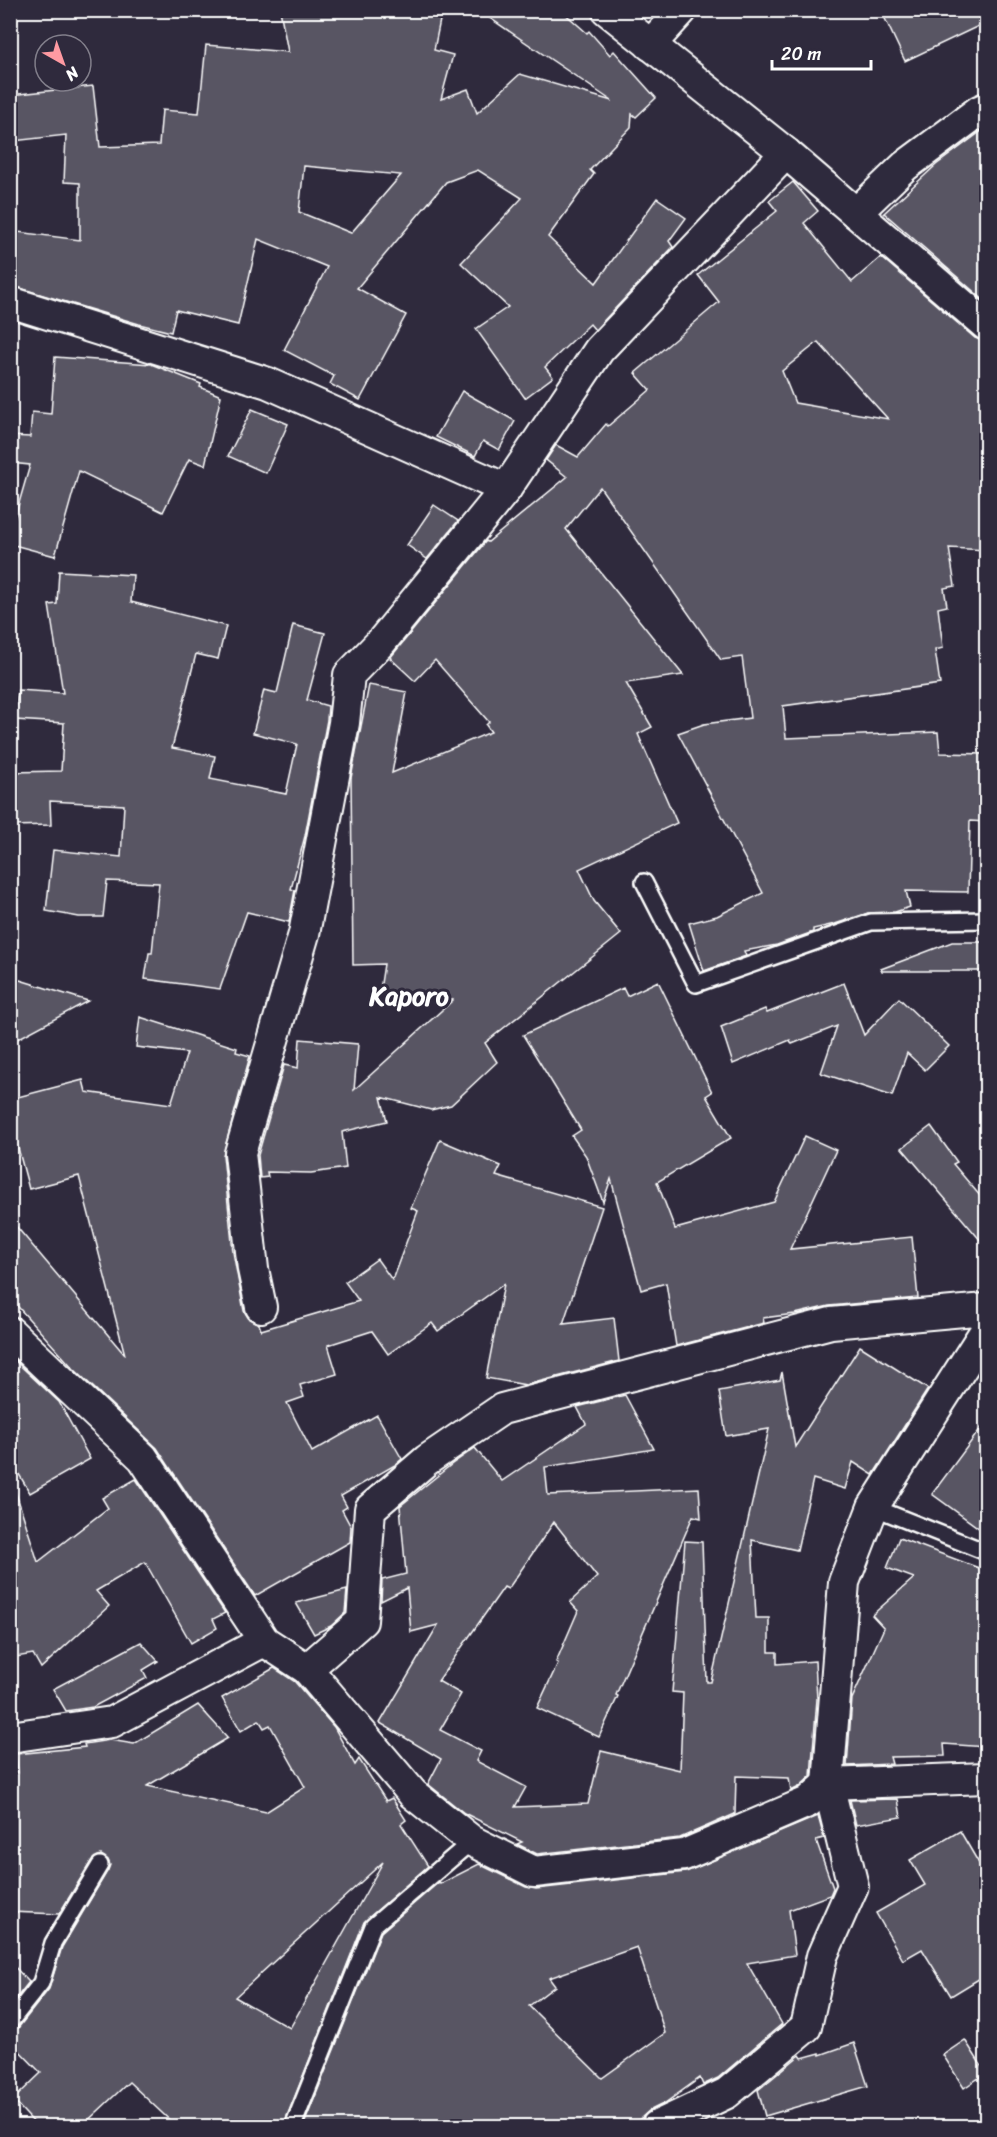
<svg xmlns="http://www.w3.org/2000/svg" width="997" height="2137" viewBox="0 0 997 2137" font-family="Sriracha,sans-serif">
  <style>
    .building { fill: #595564; stroke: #fff; stroke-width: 1.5; fill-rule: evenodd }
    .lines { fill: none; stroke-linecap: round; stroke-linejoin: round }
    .lane-casing { stroke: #fff; stroke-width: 20 }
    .street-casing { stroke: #fff; stroke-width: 34 }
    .lane { stroke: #2f2a3d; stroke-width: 15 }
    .street { stroke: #2f2a3d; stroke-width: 30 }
    .labels { text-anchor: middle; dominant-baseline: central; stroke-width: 6; stroke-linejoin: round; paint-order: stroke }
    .district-label { font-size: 26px; font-weight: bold; fill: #fff; stroke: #2f2a3d }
  </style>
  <rect width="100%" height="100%" fill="#2f2a3d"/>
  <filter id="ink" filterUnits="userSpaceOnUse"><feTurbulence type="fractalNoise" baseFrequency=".0167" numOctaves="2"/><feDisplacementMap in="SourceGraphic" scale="12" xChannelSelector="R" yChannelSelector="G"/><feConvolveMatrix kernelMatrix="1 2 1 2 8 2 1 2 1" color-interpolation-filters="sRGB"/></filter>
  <g filter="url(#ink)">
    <!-- building -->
    <g class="building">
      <path d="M280 10H442L434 50 453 55 441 99 468 89 477 113 520 74 612 101 478 10H561L587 33 589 31 610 55 614 51 656 98 636 117 632 114 631 127 590 170 594 174 548 237 596 283 657 198 686 218 669 241 673 247 595 330 590 324 545 367 553 377 525 398 476 329 508 307 461 263 522 198 478 170 446 182 357 288 406 315 360 400 330 384 334 376 284 350 327 267 258 239 238 325 176 310 171 332 139 324 10 285V231L80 240V183L64 182 66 135 13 141 10 95 93 86 100 147 159 145 162 110 199 113 206 45 288 52ZM304 166 401 175 351 233 299 212Z"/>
      <polygon points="881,10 987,10 987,22 905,61"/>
      <polygon points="987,127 987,303 884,213 936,165"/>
      <path d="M793 182 818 211 804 223 852 282 881 257 975 338 987 342V550L949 548 955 586 944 588 947 606 938 608 943 648 935 650 940 684 783 706 786 738 938 732 940 753 987 754V822L970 821 968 892 906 891 910 907 895 912 868 913 835 924 813 929V932L777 945 744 951 746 956 704 971 689 923 717 916 763 893 678 733 704 724 750 718 742 657 721 660 600 487 566 529 683 675 626 683 652 727 638 734 677 823 579 869 594 901 621 934 485 1043 497 1062 451 1105 431 1110 381 1097 387 1121 342 1132 346 1168 311 1173 267 1172 268 1177 260 1178 258 1155 284 1065 298 1068 300 1039 358 1044 354 1090 453 1000 380 990 384 964 353 965 351 778 369 685 407 692 392 773 491 732 486 725 489 722 435 660 415 681 390 658 486 541 488 542 567 477 546 460 556 445 578 457 606 424 608 426 650 390 635 373 719 302 698 275 777 211 769 201ZM818 342 888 419 795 403 782 371Z"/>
      <polygon points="55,357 151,364 201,384 200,387 221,396 205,465 189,459 163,512 79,471 55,556 10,544 10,534 30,465 10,463 10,436 30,437 32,412 51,414"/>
      <polygon points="462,391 515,421 499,450 483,441 475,456 436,437"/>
      <polygon points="252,409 288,424 266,473 228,456"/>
      <polygon points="434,505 458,521 427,559 407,545"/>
      <polygon points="59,571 133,575 131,602 226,626 218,659 196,654 172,748 215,756 210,779 286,794 297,744 253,733 264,690 277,693 293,625 325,633 307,700 328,706 327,720 305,836 291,889 295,890 289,922 247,912 220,989 145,979 149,953 152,953 159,883 107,881 103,917 79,917 46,911 53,850 121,857 124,805 50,801 51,825 12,826 11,772 61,771 64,723 15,720 18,690 63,693 49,605 57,604"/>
      <polygon points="952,942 987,942 987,971 882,971 881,969"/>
      <polygon points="10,977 88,1001 10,1043"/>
      <polygon points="658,981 712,1092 706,1096 731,1138 657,1182 675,1229 774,1202 805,1136 836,1150 790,1249 912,1237 918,1298 829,1306 795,1314 763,1318 764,1323 676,1346 666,1283 641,1290 611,1179 603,1202 586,1156 572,1136 581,1130 523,1035 623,988 627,996"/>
      <polygon points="844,983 864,1035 899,998 949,1046 925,1070 907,1053 892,1096 821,1073 837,1026 792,1044 790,1040 733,1064 721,1027 765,1009 767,1013"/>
      <polygon points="140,1017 237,1048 236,1052 250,1056 223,1155 233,1252 244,1311 249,1319 259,1324 261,1330 359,1301 345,1282 377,1259 392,1280 418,1211 411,1208 440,1140 501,1166 496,1176 602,1207 563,1324 614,1318 619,1361 526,1385 486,1378 504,1284 438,1331 432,1323 388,1354 372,1331 328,1345 337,1374 300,1385 304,1397 287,1403 312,1452 377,1415 402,1459 395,1465 341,1496 347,1507 342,1510 351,1527 350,1542 255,1596 157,1448 74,1369 10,1298 10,1219 125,1355 79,1176 29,1189 10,1118 10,1099 83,1080 86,1092 171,1104 187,1053 136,1047"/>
      <polygon points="931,1126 957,1162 953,1164 987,1204 987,1248 902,1148"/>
      <polygon points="860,1346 928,1389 873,1475 853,1462 845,1489 813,1479 797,1550 752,1540 756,1618 769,1618 769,1652 777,1652 777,1664 815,1661 817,1699 811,1776 799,1787 791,1791 789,1778 736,1776 735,1814 680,1838 537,1854 517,1844 522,1842 464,1813 428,1784 441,1759 380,1723 438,1625 411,1632 407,1588 381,1601 382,1580 406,1574 400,1506 452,1464 475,1448 502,1481 586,1424 577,1407 625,1395 654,1449 545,1467 548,1495 699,1488 701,1518 693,1516 616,1695 618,1696 599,1737 537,1708 558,1663 556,1662 578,1611 570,1602 597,1577 554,1522 508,1589 504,1587 438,1681 461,1694 440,1730 481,1751 476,1761 526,1787 515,1807 588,1804 601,1751 680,1770 683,1693 672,1692 685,1541 702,1542 707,1682 711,1682 769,1429 726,1436 719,1391 780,1380 782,1372 795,1447"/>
      <polygon points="10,1356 59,1402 90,1459 30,1493 10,1459"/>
      <polygon points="987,1420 987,1534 932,1494"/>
      <polygon points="136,1479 225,1613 213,1619 217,1628 191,1643 145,1562 96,1591 109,1606 41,1668 33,1654 16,1657 10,1617 10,1494 16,1493 38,1562 108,1508 102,1498"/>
      <polygon points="899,1538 987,1571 987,1747 944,1744 945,1756 890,1757 892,1764 847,1766 852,1699 884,1628 872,1615 914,1578 887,1568"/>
      <polygon points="347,1590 345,1613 331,1626 314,1634 296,1603"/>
      <polygon points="141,1642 158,1661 143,1670 147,1678 93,1707 66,1711 53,1689"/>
      <path d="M274 1668 295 1682 334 1727 355 1765 359 1759 386 1801 392 1798 406 1820 401 1824 428 1866 364 1922 283 2127H177L129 2082 81 2127H38L13 2100 41 2073 10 2041V2031L18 2028 49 1989 62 1947 108 1870 110 1865 108 1860 101 1855 92 1860 59 1914 10 1912V1774L18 1773 16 1754 85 1747 84 1744 110 1740 134 1744 198 1705 228 1738 147 1786 266 1812 305 1787 270 1725 264 1728 259 1720 241 1731 222 1698ZM383 1862 290 2028 235 1997Z"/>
      <polygon points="898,1799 901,1817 856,1825 850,1800"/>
      <path d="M818 1816 824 1838 816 1840 833 1888 830 1895 789 1910 795 1955 747 1963 782 2024 718 2078 703 2085 700 2078 665 2103 649 2111 631 2127H303L381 1932 439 1882 440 1884 479 1864 526 1887 536 1889 686 1872ZM637 1947 665 2033 602 2078 529 2006 555 1986 549 1978Z"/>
      <polygon points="960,1831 987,1877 987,1974 951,1996 922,1949 903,1960 876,1913 925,1885 910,1860"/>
      <polygon points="10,1962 29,1982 10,2006"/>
      <polygon points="965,2040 986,2073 964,2088 943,2055"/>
      <polygon points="854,2043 868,2086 765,2116 758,2090 800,2055 802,2058 820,2053 820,2055"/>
    </g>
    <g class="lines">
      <!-- lane casing -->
      <g class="lane-casing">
        <g id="lane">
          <polyline points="644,882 696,984 871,922 986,920"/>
          <polyline points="873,1507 986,1552"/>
          <polyline points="10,2022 41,1983 53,1943 100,1865"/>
          <polyline points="293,2126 373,1926 472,1841"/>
        </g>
      </g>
      <!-- street casing -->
      <g class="street-casing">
        <g id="street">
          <polyline points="607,10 786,153 986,325"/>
          <polyline points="650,45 682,10"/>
          <polyline points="856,213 905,166 979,111 986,108"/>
          <polyline points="10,302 268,383 506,489 599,350 786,153"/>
          <polyline points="261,1307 253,1269 240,1153 304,934 344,723 349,675 382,641 506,489"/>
          <polyline points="10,1332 143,1458 264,1641 307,1669 413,1794 472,1841 534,1872 684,1855 808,1802 828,1784 986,1778"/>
          <polyline points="307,1669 362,1621 370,1509 427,1460 502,1409 831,1323 986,1309"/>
          <polyline points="10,1737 112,1722 264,1641"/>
          <polyline points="657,2126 727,2093 806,2027 822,1956 853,1886 828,1784 844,1582 873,1507 986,1330"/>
        </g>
      </g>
      <!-- lane -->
      <use href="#lane" class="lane"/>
      <!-- street -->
      <use href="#street" class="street"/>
    </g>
  </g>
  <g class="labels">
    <!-- district labels -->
    <g class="district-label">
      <text x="409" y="996">Kaporo</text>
    </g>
  </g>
  <!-- margin -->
  <rect width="997" height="2137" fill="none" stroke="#2f2a3d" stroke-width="36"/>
  <rect x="18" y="18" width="961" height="2101" fill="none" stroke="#fff" stroke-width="2" filter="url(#ink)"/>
  <!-- north arrow -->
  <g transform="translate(63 63) rotate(140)"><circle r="28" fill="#2f2a3d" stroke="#827f8b" stroke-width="1.5"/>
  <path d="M0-4.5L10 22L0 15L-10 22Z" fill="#ff9aa2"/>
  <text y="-9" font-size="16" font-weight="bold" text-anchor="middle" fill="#ffffff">N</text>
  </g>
  <!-- scale -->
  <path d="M772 60v9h99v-9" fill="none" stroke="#ffffff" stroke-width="3"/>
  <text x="781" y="60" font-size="18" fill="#ffffff" stroke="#2f2a3d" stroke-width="4.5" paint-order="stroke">20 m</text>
</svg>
